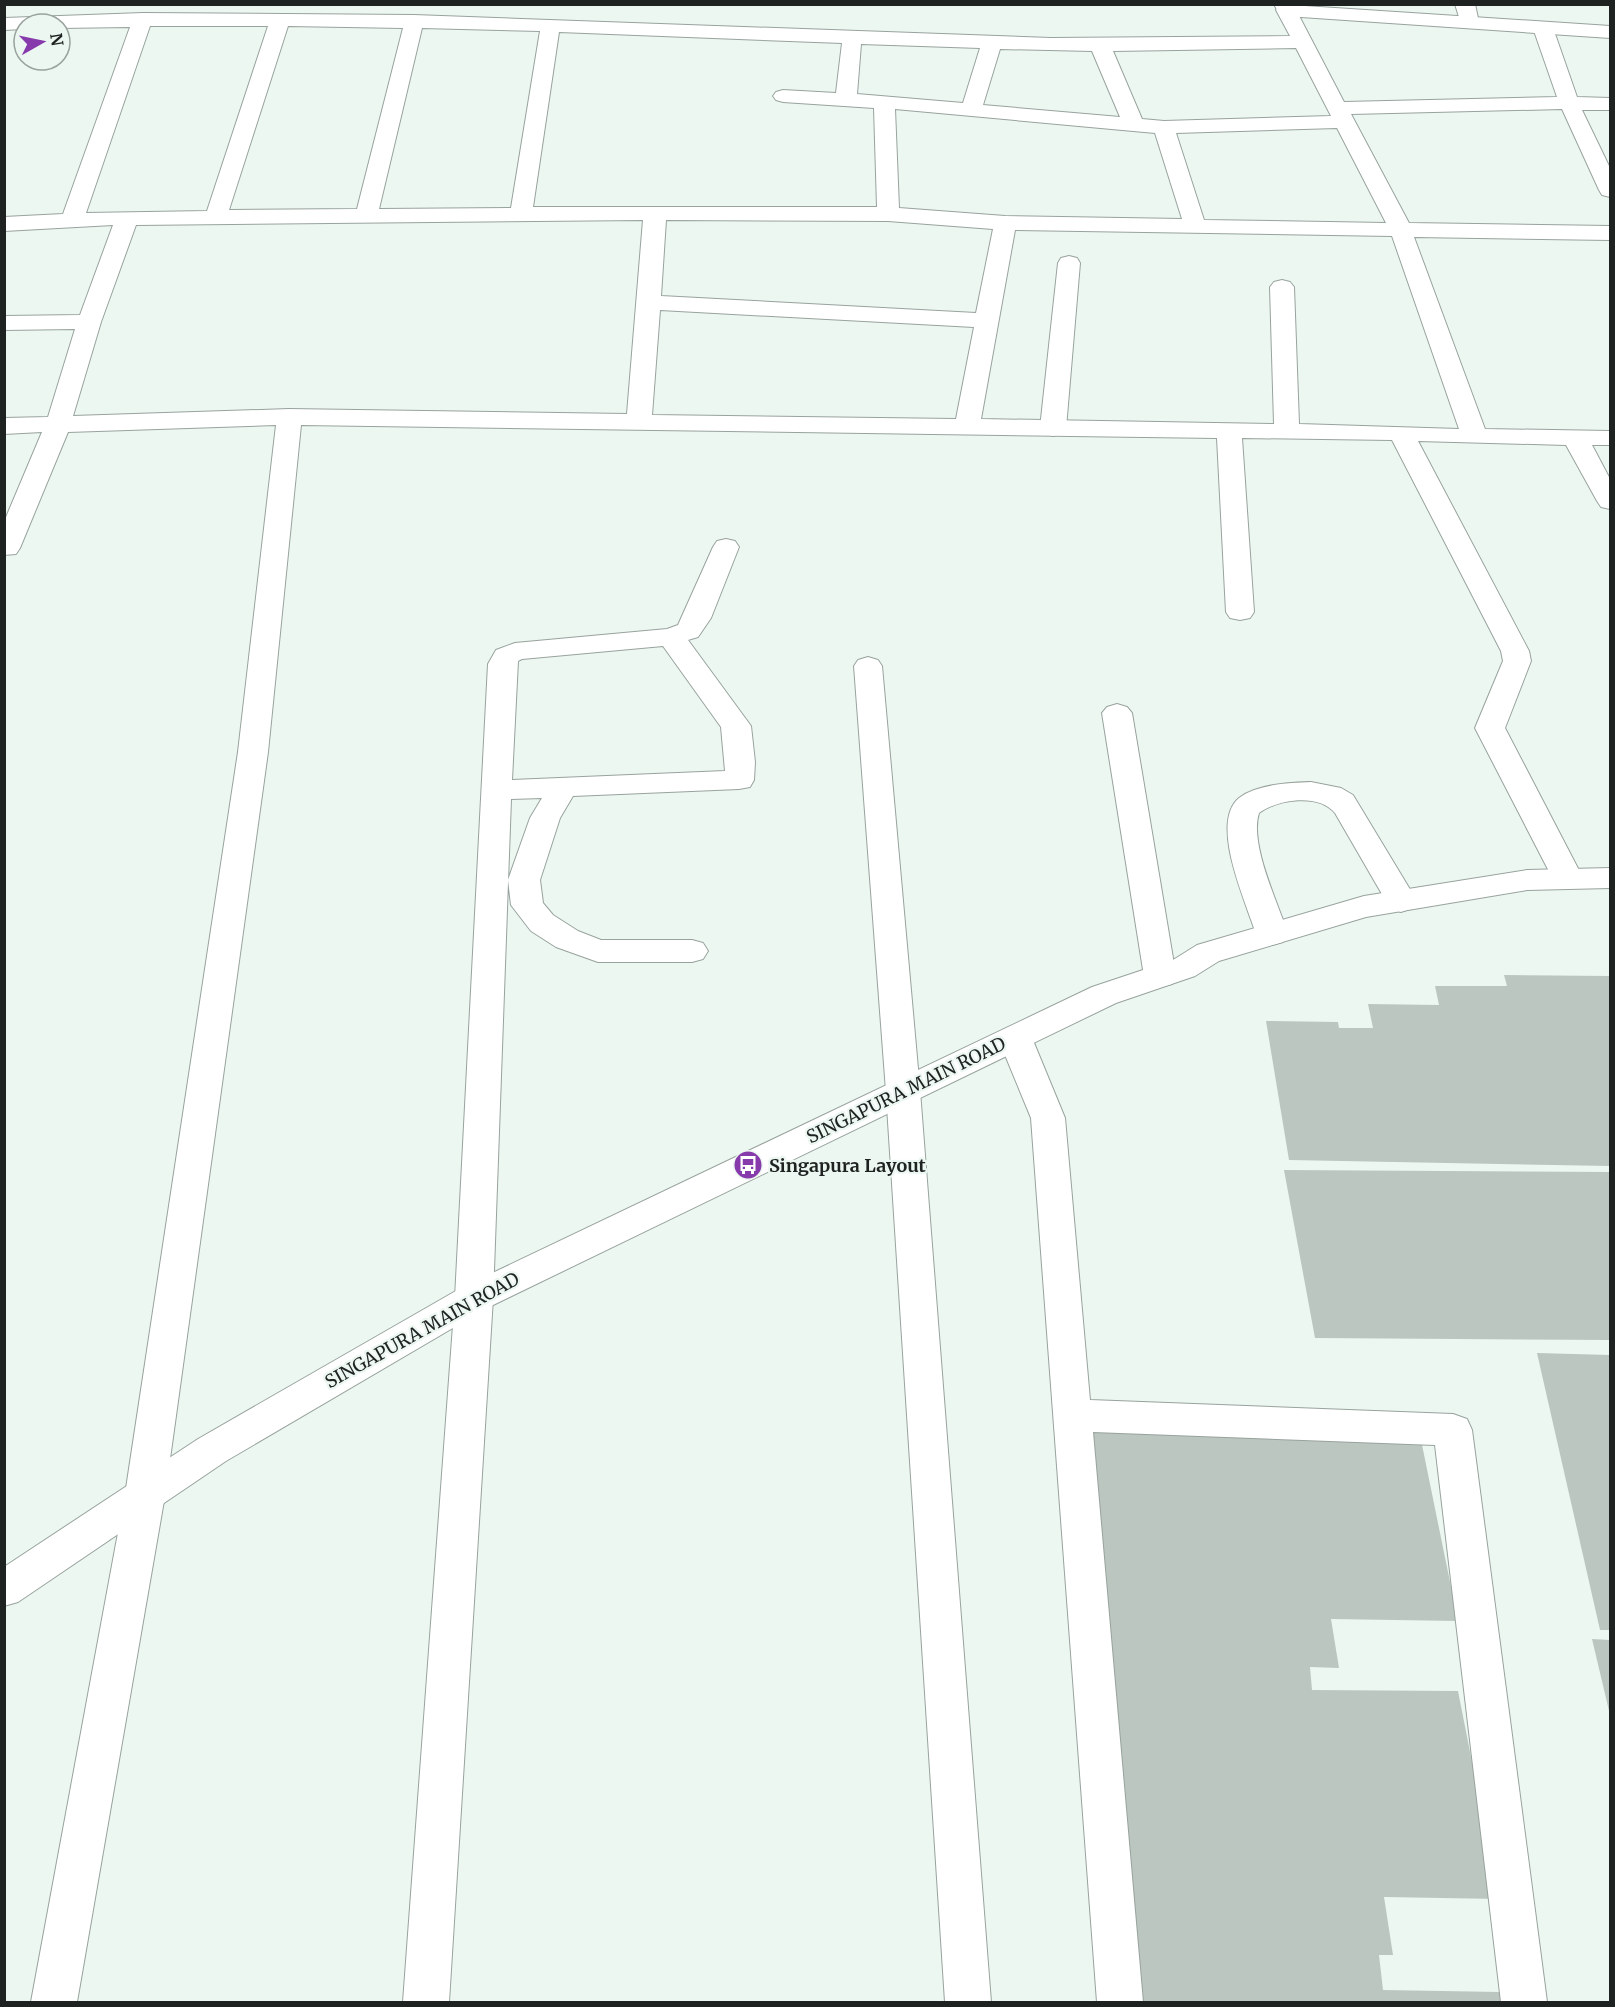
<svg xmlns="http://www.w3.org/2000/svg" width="1615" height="2007" viewBox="0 0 1615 2007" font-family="Merriweather,serif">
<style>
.building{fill:#bbc6c0}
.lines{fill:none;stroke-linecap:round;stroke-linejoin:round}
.service-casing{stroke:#98a39d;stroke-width:2}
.minor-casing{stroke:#98a39d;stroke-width:2}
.tertiary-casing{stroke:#98a39d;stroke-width:2}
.service{fill:#fff;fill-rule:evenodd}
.minor{fill:#fff;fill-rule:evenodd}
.tertiary{fill:#fff;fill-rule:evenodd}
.labels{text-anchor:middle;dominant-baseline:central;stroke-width:4.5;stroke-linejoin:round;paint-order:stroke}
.street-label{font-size:18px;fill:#1e2220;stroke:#ecf7f1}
.poi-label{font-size:18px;font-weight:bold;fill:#1e2220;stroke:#ecf7f1;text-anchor:start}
</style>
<rect width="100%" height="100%" fill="#ecf7f1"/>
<path class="building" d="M 1504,975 L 1610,976 L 1610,1166 L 1289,1160 L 1266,1021 L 1338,1022 L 1339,1028 L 1373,1028 L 1368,1004 L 1439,1005 L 1435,986 L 1507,986 Z
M 1284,1170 L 1610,1172 L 1610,1340 L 1315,1338 Z
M 1537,1353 L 1610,1355 L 1610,1630 L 1600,1630 Z
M 1090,1432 L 1420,1435 L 1458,1621 L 1331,1619 L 1339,1668 L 1310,1667 L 1312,1690 L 1458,1691 L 1499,1899 L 1384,1897 L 1393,1955 L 1379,1955 L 1383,1990 L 1500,1992 L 1502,2002 L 1138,2002 Z
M 1592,1639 L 1610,1640 L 1610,1715 Z"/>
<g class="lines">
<g class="service-casing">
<path id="service" d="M 1069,256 L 1077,258 L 1080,263 L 1066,428 L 1062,433 L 1053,436 L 1044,433 L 1040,428 L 1058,263 L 1061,258 Z
M 1311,782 L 1341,788 L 1353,795 L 1417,901 L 1412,908 L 1401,912 L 1390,908 L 1335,813 C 1319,793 1278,799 1259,813 C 1249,844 1278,903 1288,934 L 1283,942 L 1272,945 L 1261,942 L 1256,934 C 1246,902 1209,823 1239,798 C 1257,784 1289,783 1311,782 Z"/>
</g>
<g class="minor-casing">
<path id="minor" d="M 1287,4 L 1293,6 L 1296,10 L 1344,102 L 1557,97 L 1533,28 L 1536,24 L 1550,24 L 1553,28 L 1577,97 L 1610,98 L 1610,110 L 1582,110 L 1610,168 L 1610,197 L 1602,195 L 1599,190 L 1562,109 L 1351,114 L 1409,223 L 1610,226 L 1610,240 L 1414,237 L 1485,429 L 1610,431 L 1610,445 L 1592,445 L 1610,479 L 1610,509 L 1601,507 L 1597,501 L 1566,445 L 1418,441 L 1529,651 L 1531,661 L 1505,728 L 1583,878 L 1578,885 L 1567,888 L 1556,885 L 1475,728 L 1503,661 L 1501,651 L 1392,440 L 1242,438 L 1254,612 L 1250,618 L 1240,620 L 1230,618 L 1226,612 L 1217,438 L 301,425 L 268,752 L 165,1495 L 77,2002 L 31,2002 L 125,1495 L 238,752 L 276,425 L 68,432 L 20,548 L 16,554 L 4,555 L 4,522 L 42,432 L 4,434 L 4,418 L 48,417 L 75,329 L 4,330 L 4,316 L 80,315 L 113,225 L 4,231 L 4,217 L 63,214 L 130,27 L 60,28 L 60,24 L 24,24 L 24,29 L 4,30 L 4,18 L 143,13 L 414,15 L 1051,38 L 1290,36 L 1276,10 L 1279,6 ZM 150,26 L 268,26 L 207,211 L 86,213 ZM 288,26 L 403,28 L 357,209 L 229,210 ZM 422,28 L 540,31 L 511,208 L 379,209 ZM 559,32 L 842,43 L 836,93 L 783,90 L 776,92 L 773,96 L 776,100 L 783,102 L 874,108 L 877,207 L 533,207 ZM 861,44 L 980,48 L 963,103 L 857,94 ZM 1296,48 L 1331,116 L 1164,121 L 1142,119 L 1113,51 ZM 1000,49 L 1092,51 L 1120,117 L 983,105 ZM 895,109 L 1155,133 L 1182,219 L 1005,216 L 899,208 ZM 1337,128 L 1386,223 L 1204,220 L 1176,133 ZM 643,220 L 627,414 L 289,409 L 73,416 L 101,322 L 136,225 ZM 666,220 L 888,221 L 993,229 L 976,313 L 661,296 ZM 1015,230 L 1392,236 L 1459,429 L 1299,424 L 1294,287 L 1290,282 L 1282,280 L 1274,282 L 1270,287 L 1274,424 L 981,419 ZM 660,310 L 974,327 L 956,419 L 652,415 Z
M 1455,4 L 1475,4 L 1479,23 L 1476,27 L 1462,27 Z
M 726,539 L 735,541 L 739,547 L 711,618 L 698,637 L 688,640 L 751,726 L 755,762 L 754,780 L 750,787 L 739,789 L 573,796 L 560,818 L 540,880 L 543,903 L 553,915 L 578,931 L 601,940 L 692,940 L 703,943 L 708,951 L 703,959 L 692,962 L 598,962 L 556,947 L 531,931 L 511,905 L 508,880 L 530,818 L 542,798 L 511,799 L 493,1298 L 449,2002 L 403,2002 L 455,1298 L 488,664 L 496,650 L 515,643 L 667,629 L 678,625 L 713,547 L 717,541 ZM 663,646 L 721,727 L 725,771 L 512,780 L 518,661 L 522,659 Z
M 868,657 L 878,660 L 882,666 L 920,1091 L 991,2002 L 945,2002 L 886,1091 L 854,666 L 858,660 Z
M 1117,704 L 1127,707 L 1132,713 L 1176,976 L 1172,984 L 1160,987 L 1148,984 L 1144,976 L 1102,713 L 1107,707 Z
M 1015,1026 L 1027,1030 L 1032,1038 L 1065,1118 L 1090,1400 L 1453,1414 L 1467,1419 L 1472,1430 L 1547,2002 L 1501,2002 L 1435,1445 L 1093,1432 L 1143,2002 L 1097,2002 L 1031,1118 L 998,1038 L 1003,1030 Z"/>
</g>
<g class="tertiary-casing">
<path id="tertiary" d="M 1274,4 L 1610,26 L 1610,38 L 1286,16 L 1279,14 Z
M 1610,868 L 1610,888 L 1527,890 L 1366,917 L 1219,961 L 1195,976 L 1116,1003 L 487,1308 L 226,1461 L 18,1602 L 4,1606 L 4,1567 L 198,1439 L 461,1288 L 1092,987 L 1173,960 L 1197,945 L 1364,896 L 1527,870 Z"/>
</g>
<use href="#service" class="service"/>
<use href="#minor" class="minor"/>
<use href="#tertiary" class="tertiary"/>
</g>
<defs>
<g id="bus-disc" transform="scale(1.5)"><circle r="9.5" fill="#873aab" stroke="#ecf7f1"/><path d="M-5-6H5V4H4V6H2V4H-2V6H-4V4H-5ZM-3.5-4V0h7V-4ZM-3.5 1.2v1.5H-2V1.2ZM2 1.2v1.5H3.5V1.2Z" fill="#fff"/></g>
</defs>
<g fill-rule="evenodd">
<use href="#bus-disc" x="748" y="1165"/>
</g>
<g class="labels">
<g class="street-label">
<text transform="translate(906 1090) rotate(-26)">SINGAPURA MAIN ROAD</text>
<text transform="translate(422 1330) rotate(-29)">SINGAPURA MAIN ROAD</text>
</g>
<g class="poi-label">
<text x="769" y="1165">Singapura Layout</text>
</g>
</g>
<rect width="1615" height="2007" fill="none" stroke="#1e2220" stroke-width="12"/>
<g transform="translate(42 42) rotate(81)"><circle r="28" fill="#ecf7f1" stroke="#9aa29d" stroke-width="1.5"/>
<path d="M0-4.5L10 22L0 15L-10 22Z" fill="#873aab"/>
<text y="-9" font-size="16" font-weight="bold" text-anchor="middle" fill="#1e2220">N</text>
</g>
</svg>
